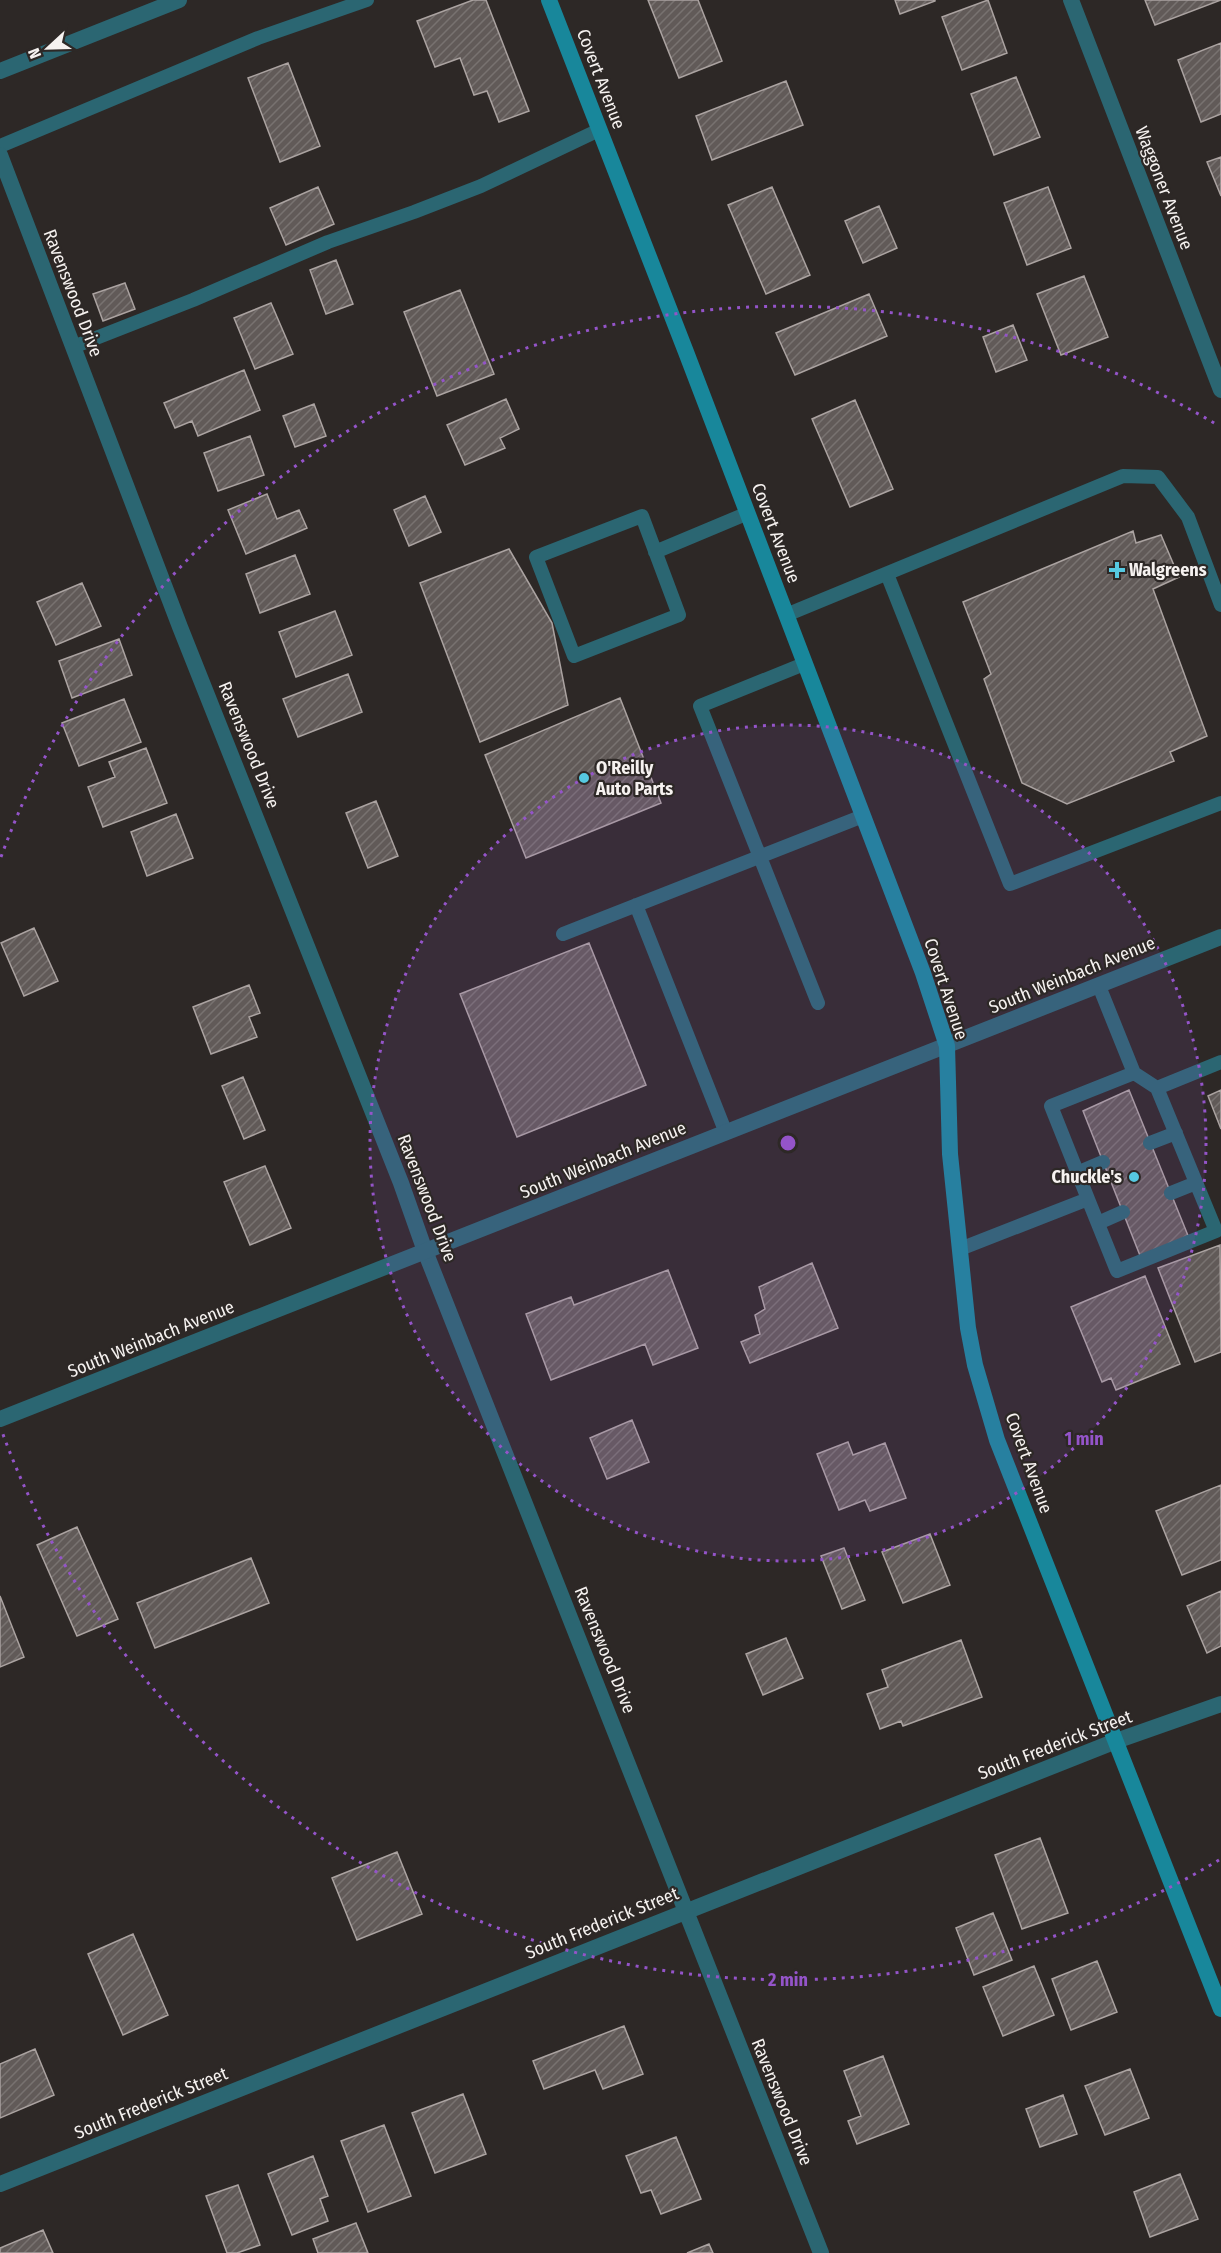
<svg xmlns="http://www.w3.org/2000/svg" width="1221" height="2253" viewBox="0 0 1221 2253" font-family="'Fira Sans Condensed',sans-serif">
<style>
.building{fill:url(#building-hatch);stroke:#aba3a1;stroke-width:1.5}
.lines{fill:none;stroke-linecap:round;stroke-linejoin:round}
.service{stroke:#2b6672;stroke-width:14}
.minor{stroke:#2b6672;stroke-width:16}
.tertiary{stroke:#2b6672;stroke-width:16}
.secondary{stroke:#18879b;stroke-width:16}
.ring{fill:none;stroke:#9454c9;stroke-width:3;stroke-dasharray:3 6}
.poi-dot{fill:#56c9e1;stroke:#2d2826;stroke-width:2}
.labels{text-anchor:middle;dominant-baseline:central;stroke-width:4.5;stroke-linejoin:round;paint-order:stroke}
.street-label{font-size:18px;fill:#f6f2f0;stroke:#2d2826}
.poi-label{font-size:18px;font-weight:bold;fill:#f6f2f0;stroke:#2d2826;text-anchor:start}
.centre{fill:#9454c9;stroke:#2d2826;stroke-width:3}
.ring-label{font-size:18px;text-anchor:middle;font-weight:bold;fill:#9454c9;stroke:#2d2826;stroke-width:4.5;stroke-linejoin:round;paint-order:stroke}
</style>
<defs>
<pattern id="building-hatch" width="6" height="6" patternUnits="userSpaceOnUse" patternTransform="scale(1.5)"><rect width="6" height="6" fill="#615a58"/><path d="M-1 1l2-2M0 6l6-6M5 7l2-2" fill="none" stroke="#787270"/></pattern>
</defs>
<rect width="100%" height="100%" fill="#2d2826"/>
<path class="building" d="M 473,0 L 486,0 L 529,111 L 499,122 L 487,91 L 474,95 L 460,58 L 435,67 L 417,21 Z
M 648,0 L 698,0 L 722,61 L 679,78 Z
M 895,0 L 935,0 L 935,1 L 900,14 Z
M 988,0 L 1007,53 L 962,70 L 942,17 Z
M 1145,0 L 1221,0 L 1155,25 Z
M 1221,43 L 1221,114 L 1201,122 L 1178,60 Z
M 288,63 L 320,146 L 280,162 L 248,78 Z
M 1016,77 L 1040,137 L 994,155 L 971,94 Z
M 786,81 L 803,125 L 712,160 L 696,116 Z
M 1221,157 L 1221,196 L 1207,162 Z
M 318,187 L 334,224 L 286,245 L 270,208 Z
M 772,187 L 810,275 L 766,294 L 728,205 Z
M 1048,187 L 1071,248 L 1027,265 L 1004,203 Z
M 879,206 L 897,248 L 863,263 L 845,221 Z
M 336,260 L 353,304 L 326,314 L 310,270 Z
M 1084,276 L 1108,337 L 1061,355 L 1037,294 Z
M 125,283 L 135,309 L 103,321 L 93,294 Z
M 460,290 L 494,374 L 437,396 L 404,312 Z
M 869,294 L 887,336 L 795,375 L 776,333 Z
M 271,303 L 293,354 L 255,369 L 234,318 Z
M 1013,325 L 1027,360 L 996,372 L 983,337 Z
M 244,370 L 260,410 L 198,436 L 192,421 L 175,428 L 164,403 Z
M 506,399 L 519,429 L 500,438 L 505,448 L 465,465 L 447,425 Z
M 855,400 L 893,489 L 850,507 L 812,419 Z
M 314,404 L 326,436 L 295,447 L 283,416 Z
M 250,436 L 264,475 L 218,491 L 204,453 Z
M 267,494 L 277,519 L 299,510 L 307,528 L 246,554 L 228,510 Z
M 425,496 L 441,532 L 409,546 L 394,510 Z
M 1133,531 L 1136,543 L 1161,535 L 1179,577 L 1153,589 L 1207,736 L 1170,752 L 1174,761 L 1067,804 L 1022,783 L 984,679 L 991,674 L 963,602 Z
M 509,549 L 552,623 L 568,705 L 480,742 L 420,583 Z
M 295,555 L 310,594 L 260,613 L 246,574 Z
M 82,583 L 101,626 L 56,645 L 37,602 Z
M 335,611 L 352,655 L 296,677 L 279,632 Z
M 119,639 L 132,675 L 72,698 L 59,661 Z
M 348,674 L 362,712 L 298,737 L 283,699 Z
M 620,698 L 661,803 L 526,858 L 485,755 Z
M 124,699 L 141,742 L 79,766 L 62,723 Z
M 146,748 L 167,803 L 103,827 L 88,787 L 115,777 L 109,762 Z
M 376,801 L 398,856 L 368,868 L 346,813 Z
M 176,814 L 193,858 L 147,876 L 131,832 Z
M 34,928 L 58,981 L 24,996 L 1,943 Z
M 589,943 L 646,1085 L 517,1137 L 460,994 Z
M 249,985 L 260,1013 L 249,1017 L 257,1037 L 211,1054 L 193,1007 Z
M 243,1077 L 265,1130 L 244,1139 L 222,1086 Z
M 1129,1090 L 1189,1238 L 1141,1258 L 1083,1111 Z
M 1221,1090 L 1221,1129 L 1208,1096 Z
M 265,1166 L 291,1228 L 250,1245 L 224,1182 Z
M 1220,1245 L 1221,1352 L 1195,1362 L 1158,1268 Z
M 812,1263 L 838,1328 L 750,1363 L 741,1342 L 760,1334 L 755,1315 L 765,1309 L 759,1287 Z
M 668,1270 L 698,1348 L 653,1365 L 645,1344 L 551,1380 L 526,1314 L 571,1297 L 574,1305 Z
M 1145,1276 L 1180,1364 L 1116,1390 L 1111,1378 L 1102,1382 L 1071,1307 Z
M 632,1420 L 649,1462 L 607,1479 L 590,1438 Z
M 848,1442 L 853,1455 L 885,1443 L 906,1498 L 870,1511 L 865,1500 L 839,1510 L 817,1454 Z
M 1221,1485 L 1221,1560 L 1182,1575 L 1156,1511 Z
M 77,1527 L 118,1619 L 77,1636 L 37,1545 Z
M 930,1534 L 950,1585 L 903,1603 L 882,1552 Z
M 844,1548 L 865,1600 L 842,1609 L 821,1556 Z
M 251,1558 L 269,1603 L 155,1648 L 137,1603 Z
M 1221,1591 L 1221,1646 L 1207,1653 L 1187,1606 Z
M 0,1596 L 24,1657 L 0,1667 Z
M 786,1638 L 803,1678 L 763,1695 L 746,1654 Z
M 961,1640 L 982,1697 L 903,1726 L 901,1721 L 880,1729 L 867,1694 L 888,1687 L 882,1670 Z
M 1040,1838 L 1068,1913 L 1022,1929 L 995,1855 Z
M 397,1852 L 422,1914 L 357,1940 L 332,1878 Z
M 993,1913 L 1012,1960 L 974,1975 L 956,1928 Z
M 133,1934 L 168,2015 L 123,2035 L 88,1954 Z
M 1097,1961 L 1117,2012 L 1071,2030 L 1052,1979 Z
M 1034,1966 L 1054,2015 L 1003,2036 L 983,1987 Z
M 624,2026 L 643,2074 L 603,2089 L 595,2070 L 544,2089 L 533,2061 Z
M 35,2049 L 54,2095 L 0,2118 L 0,2064 Z
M 883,2056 L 909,2124 L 857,2144 L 848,2121 L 861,2116 L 844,2071 Z
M 1130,2069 L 1149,2118 L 1105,2135 L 1085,2086 Z
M 463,2094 L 486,2154 L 435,2173 L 412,2113 Z
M 1063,2095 L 1077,2134 L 1040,2147 L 1026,2109 Z
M 384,2125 L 411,2196 L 368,2212 L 341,2141 Z
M 676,2137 L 701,2199 L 661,2214 L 651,2190 L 641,2193 L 626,2156 Z
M 313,2156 L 328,2196 L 320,2199 L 328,2221 L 292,2235 L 268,2174 Z
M 1180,2174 L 1198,2219 L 1150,2237 L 1134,2192 Z
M 238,2185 L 260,2245 L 237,2253 L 227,2253 L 206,2196 Z
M 356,2223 L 368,2253 L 318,2253 L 313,2239 Z
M 43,2230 L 53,2253 L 0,2253 L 0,2248 Z
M 709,2244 L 713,2253 L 687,2253 Z"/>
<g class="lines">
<path class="service" d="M 0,146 L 258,38 L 367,0
M 73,347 L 193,300 L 328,242 L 414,212 L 481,186 L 599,130
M 642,516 L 679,615 L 574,656 L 536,557 Z
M 655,552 L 748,513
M 887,574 L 1010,884 L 1221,803
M 786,615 L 1123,476 L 1158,477 L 1188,517 L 1221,605
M 804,664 L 700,706 L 818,1003
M 636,905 L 726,1133
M 563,934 L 863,816
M 1134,1073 L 1157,1088
M 1150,1143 L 1176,1133
M 1077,1173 L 1103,1162
M 1171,1193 L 1196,1183
M 1088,1199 L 1117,1271 L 1216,1231 L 1157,1088 L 1221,1062
M 1098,1223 L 1123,1212
M 960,1249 L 1088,1199 L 1051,1106 L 1134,1073 L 1099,986"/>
<path class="minor" d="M 1071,0 L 1221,390
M 0,71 L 179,0
M 0,155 L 180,627 L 401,1183 L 425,1251 L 821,2253
M 0,2184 L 1116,1741 L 1221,1704"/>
<path class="tertiary" d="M 0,1419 L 1221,937"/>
<path class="secondary" d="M 549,0 L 686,352 L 923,973 L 947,1046 L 950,1154 L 968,1328 L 975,1365 L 997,1440 L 1221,2009"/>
</g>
<circle cx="788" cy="1143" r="418" fill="#9454c9" fill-opacity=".12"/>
<g class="ring">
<circle cx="788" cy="1143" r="418"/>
<path d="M1219 1860A837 837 0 0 1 1 1429M1 857A837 837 0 0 1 1219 426"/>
</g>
<g class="poi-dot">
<path d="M1114 561h6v6h6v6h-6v6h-6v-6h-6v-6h6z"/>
<circle cx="584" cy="778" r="6"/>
<circle cx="1134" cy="1177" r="6"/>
</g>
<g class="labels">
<g class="street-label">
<text transform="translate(601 79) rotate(69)">Covert Avenue</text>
<text transform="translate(1164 188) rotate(69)">Waggoner Avenue</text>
<text transform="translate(73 293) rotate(69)">Ravenswood Drive</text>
<text transform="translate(776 533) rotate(69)">Covert Avenue</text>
<text transform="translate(249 745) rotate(68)">Ravenswood Drive</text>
<text transform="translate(1072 975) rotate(-22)">South Weinbach Avenue</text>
<text transform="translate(946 989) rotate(72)">Covert Avenue</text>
<text transform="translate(603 1160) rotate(-22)">South Weinbach Avenue</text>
<text transform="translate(427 1198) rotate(69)">Ravenswood Drive</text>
<text transform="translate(151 1339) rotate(-22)">South Weinbach Avenue</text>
<text transform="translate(1029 1463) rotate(70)">Covert Avenue</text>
<text transform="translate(605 1650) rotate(68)">Ravenswood Drive</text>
<text transform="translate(1055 1745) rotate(-21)">South Frederick Street</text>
<text transform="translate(602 1923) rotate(-22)">South Frederick Street</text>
<text transform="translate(782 2102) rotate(68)">Ravenswood Drive</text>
<text transform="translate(151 2103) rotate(-22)">South Frederick Street</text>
</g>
<g class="poi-label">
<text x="1129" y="570">Walgreens</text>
<text x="596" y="768">O'Reilly<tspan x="596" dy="21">Auto Parts</tspan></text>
<text x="1122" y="1177" text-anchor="end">Chuckle's</text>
</g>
</g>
<circle cx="788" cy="1143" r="9" class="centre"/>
<g class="ring-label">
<text x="1084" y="1445">1 min</text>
<text x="788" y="1986">2 min</text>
</g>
<g transform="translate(48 48) rotate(248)" stroke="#2d2826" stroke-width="4.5" paint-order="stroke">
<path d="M0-4.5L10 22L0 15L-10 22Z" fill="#f6f2f0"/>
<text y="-9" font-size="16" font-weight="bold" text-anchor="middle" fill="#f6f2f0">N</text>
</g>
</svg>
